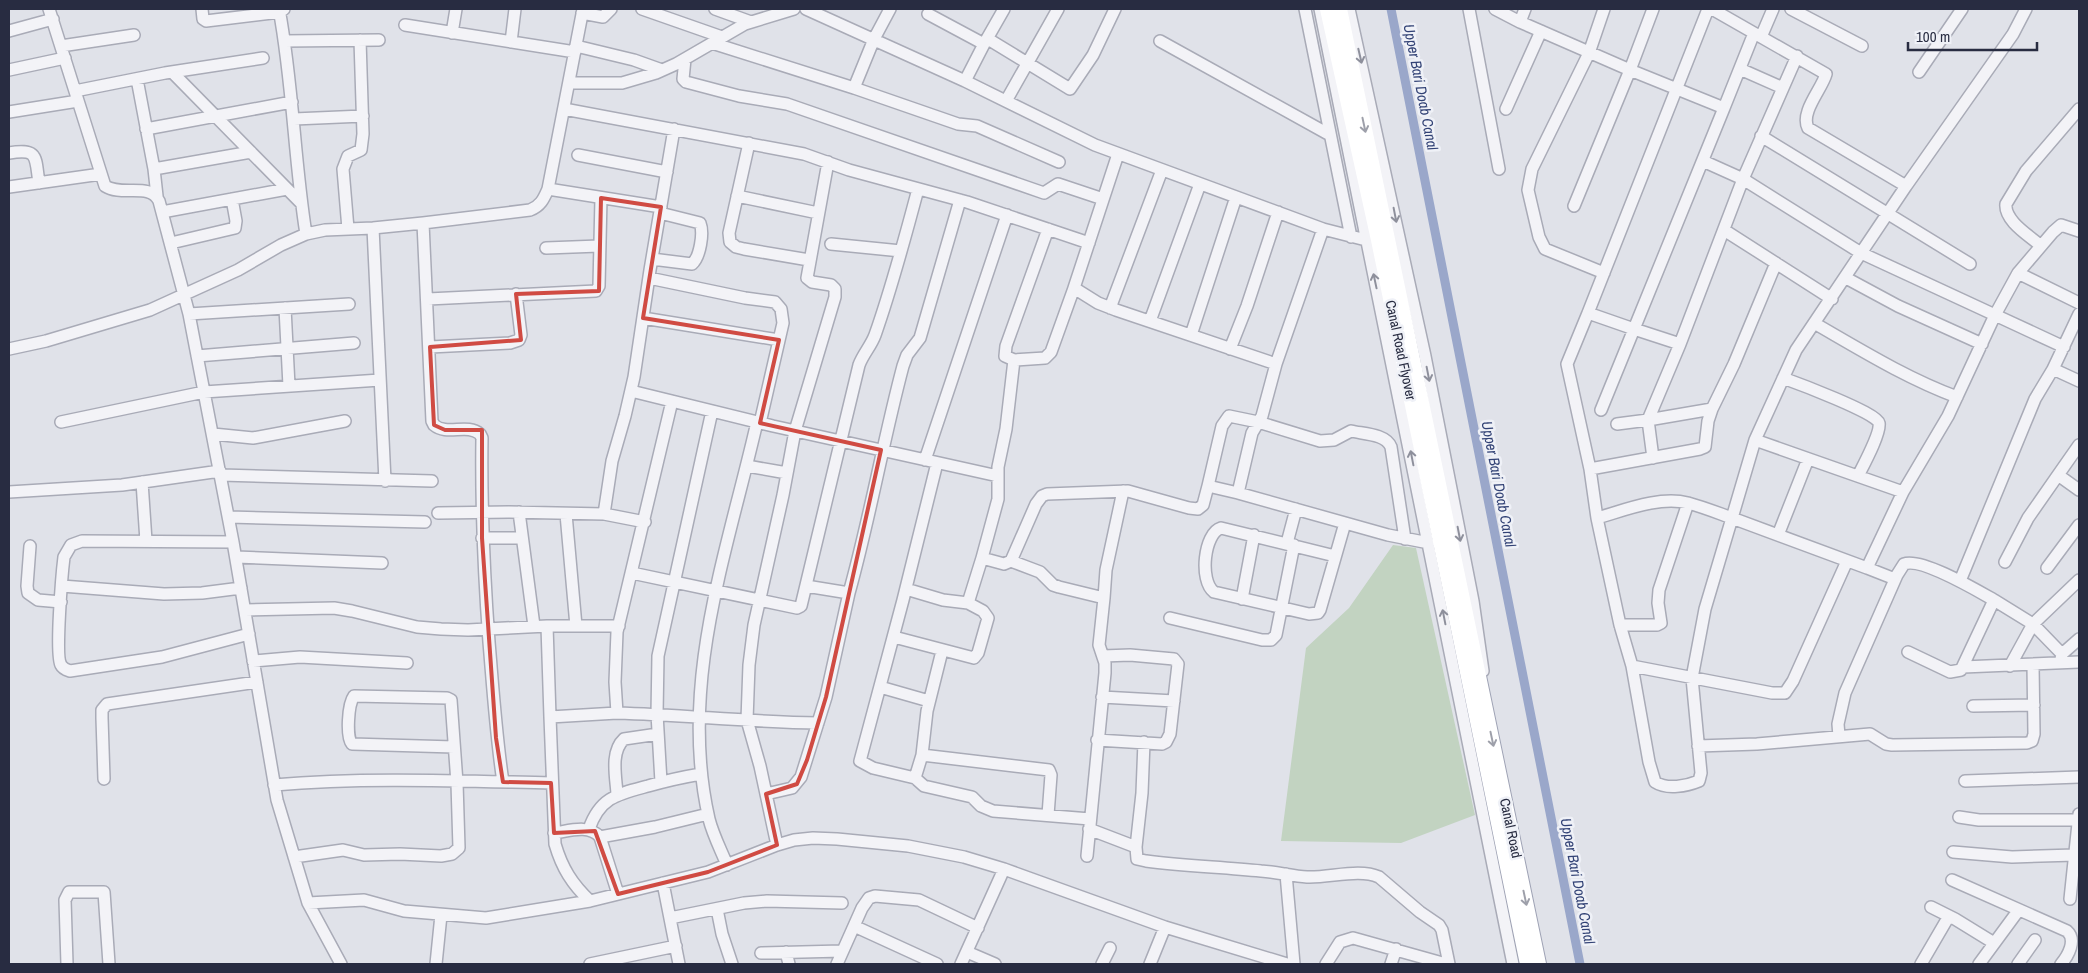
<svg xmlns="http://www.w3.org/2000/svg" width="2088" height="973" viewBox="0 0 2088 973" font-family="'Archivo Narrow',sans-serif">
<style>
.green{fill:#c2d3c1}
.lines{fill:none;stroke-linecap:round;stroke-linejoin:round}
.canal{stroke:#9aa7ca;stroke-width:9}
.minor-casing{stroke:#a9abb7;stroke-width:14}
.major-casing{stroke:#9fa3b5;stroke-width:16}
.minor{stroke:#f3f3f7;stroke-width:11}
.major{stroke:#fff;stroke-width:14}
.oneway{stroke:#8e909c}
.oneway2{stroke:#9ea0aa}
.marked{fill:none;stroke:#d04b43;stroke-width:4;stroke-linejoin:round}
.labels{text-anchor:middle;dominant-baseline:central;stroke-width:5;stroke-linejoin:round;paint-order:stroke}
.street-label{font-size:14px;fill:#282c41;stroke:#eff1f7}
.water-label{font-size:15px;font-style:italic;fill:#324275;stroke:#eff1f7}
</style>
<rect width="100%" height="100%" fill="#e0e2e9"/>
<path class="green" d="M 1393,545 L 1416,548 L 1475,815 L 1401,843 L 1281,841 L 1306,648 L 1349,608 Z"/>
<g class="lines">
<path class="canal" d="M 1391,9 L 1580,964"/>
<g class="minor-casing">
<path id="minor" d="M 49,9 L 105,186 C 122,197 150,182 159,201 L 189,314 L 233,542 L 277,800 L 308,903 L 341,964
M 202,9 L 203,19 L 206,21 L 280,12 L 284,9
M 279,9 C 293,83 294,159 306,234
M 642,9 L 722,37
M 715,9 L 751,22
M 806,9 L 965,81 L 1095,145 L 1323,229 L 1366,240
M 1305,9 L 1351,237
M 1320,9 L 1513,964
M 1349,9 L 1425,356 L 1473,601 L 1483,671
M 1469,9 L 1499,169
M 1495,9 L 1520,22
M 1525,9 L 1520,22 L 1630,70 L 1574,206
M 1653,9 L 1630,70 L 1724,108 L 1754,33 L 1826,74 C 1822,89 1800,112 1808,128 L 1906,186 L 2013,34 L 2026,9
M 1708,9 L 1588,313 L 1634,329 L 1724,108
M 1712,9 L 1754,33
M 1791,9 L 1862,46
M 582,13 L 603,17 L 611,9
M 928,14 L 984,44 L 965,81
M 405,25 L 575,52
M 9,31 L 53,19
M 452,33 L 456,9
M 1761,37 L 1773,9
M 988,39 L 1070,89 L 1093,55 L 1115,9
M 284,41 L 379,40
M 1160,41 L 1330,135
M 511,42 L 515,9
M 712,43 L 854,88 L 958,124 L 977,126 L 1059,162
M 984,44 L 1004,9
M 61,46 L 134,35
M 576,46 L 634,60 L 662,70
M 685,59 L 683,79 L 686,82 L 739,96 L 787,104 L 1044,193 L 1058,184 L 1103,199
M 1740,69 L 1783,88
M 9,70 L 65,58
M 172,72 L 301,203
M 1919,72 L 1962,9
M 137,79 L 154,169 L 157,196
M 569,83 L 622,83 L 656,73 L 676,64 L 745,24 L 794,9
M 854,88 L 874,39 L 890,9
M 75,91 L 165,73 L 263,58
M 1006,101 L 1058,9
M 564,109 L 804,154 L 849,170 L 967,202 L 1089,243
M 1506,109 L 1541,31
M 9,112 L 78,101
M 294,119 L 363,116
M 146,129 L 292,102
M 1761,136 L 1970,264
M 749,143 L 729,233 L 730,242 L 736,247 L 744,249 L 809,260
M 9,153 C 39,148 35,157 39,183
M 1118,154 L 1074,288 L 1098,303 L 1116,310 L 1276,364 L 1323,229
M 578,155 L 667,172
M 1703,161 L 1743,179 L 1797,56
M 154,169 L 251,152
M 9,187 L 101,174
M 548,189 L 661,207
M 737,196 L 818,213
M 162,212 L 287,189
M 423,223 L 432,421 L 434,425 C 447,436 467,423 480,434 L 482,438 C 481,506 484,574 489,642 C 493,689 496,736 503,782
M 373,228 L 385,481
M 348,229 L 343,169 L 348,156 L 361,150 L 363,134 L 360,40
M 1724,230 L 1832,299
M 171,243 L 235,228 L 236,221 L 232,199
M 831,244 L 901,251
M 2041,246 C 2030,236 2004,221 2006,204 L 2026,171 L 2079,109
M 546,248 L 599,246
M 652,259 L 692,264 C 700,257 704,233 700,223 L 660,213
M 1604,273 L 1545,249 L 1539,237 L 1528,190 L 1532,169 L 1589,53 L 1604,9
M 2018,273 L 2079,303
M 649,278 L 745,298 L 775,302 L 781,309 L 783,323 L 760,423
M 1846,278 L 1898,306 L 1982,344
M 1074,288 L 1051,352 L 1045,358 L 1014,360 L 1006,429 L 998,467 L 998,499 L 982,558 L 1004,564 L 1011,561 L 1036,504 L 1042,496 L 1047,494 L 1128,491 L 1189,508 L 1198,509 L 1203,505 L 1208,486
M 428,299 L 596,291 L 599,286 L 601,198
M 285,308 L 289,386
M 1110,308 L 1162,170
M 1588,313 L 1567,364 L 1590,469 L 1597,518 C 1625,510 1659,496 1688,503 C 1703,507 1718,513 1732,518 L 1755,440 L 1796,350 L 1861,253 L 1995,315 L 2018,273 L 2053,232 L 2061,225 L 2079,231
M 189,314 L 349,304
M 643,318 L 779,340
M 1150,321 L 1200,184
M 1814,323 C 1861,350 1906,378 1957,397
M 1191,335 L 1236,197
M 430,347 L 510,343 L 519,340 L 521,335 L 516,294
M 9,349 L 46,341 L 150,310 L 238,270 L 281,245 L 306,234 L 325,230 L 373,228 L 423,223 L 530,210 C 541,206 544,198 548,189 L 583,9
M 1230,349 L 1247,306 L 1278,212
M 197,356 L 354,343
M 1014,360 L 1005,356 L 1006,346 L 1048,229
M 1276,364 L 1262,416 L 1252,433 L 1238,493 L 1388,535 L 1429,543
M 2053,369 L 2079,381
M 1783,378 C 1797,383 1877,413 1879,423 C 1881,433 1863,466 1858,476
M 631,391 L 773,426 L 998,476
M 1601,410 L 1634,329 L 1680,344 L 1743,179 L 1861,253 L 1906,186
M 61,422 L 204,392 L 380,380
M 1617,424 L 1648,420 L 1680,344
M 213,434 L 253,438 L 345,421
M 1755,440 L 1903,492 L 1948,416 L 1995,315 L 2064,347
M 2079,445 L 2058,475 L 2079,490
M 1653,458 L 1648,420 L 1712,409
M 925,460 L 1007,215
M 937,463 L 903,600 L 860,761 L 873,768 L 915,778 L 924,786 L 972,797 L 981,806 L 993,811 L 1090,819
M 747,466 L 787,473
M 1590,469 L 1700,449 L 1705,447 L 1708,421 L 1712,409 L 1734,364 L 1776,263
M 221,475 L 432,481
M 142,482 L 146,541
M 9,492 L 122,485 L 220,471
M 1238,493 L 1208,486 L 1222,426 L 1229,416 L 1258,422 L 1320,441 L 1334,440 L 1351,431 C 1364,434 1386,434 1391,447 L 1405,539
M 519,512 L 534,626
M 438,513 L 509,512 L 604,514 L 645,522
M 566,514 L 576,626
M 604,514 L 612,461 L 625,416 L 634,377 L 650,270 L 674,129
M 229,517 L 425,522
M 1597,518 L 1620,625 L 1632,666 L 1772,693 L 1785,693 L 1793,681 L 1847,561
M 1778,535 L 1808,459
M 482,538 L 522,538
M 233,542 L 82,541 L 71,545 L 64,557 C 62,573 55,656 61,665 C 63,669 67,670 70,671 L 162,657 L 249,634
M 1287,543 L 1296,509
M 30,546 L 27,586 L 28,593 L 38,600 L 61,602
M 1335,556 L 1221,528 C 1204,533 1199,581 1214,592 L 1309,614 L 1318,613 L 1320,610 L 1345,523
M 236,557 L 382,563
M 1011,561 L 1040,572 L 1053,585 L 1059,587 L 1104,598 L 1099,645 L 1105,663 L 1105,673 L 1087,856
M 2005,562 L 2028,518 L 2058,475
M 1867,568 L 1895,579
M 2047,568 L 2079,525
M 632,573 L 797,608 L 801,606 L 859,365 C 863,354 871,346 875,335 C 892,287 905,238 918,189
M 1960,581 L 2035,399 L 2053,369 L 2079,314
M 62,586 L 164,594 L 202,593 L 241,588
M 806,586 L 849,593 C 870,518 883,441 903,366 L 907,355 L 920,338 L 960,200
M 906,589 L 943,600 L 968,603 L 982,558
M 1104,598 L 1106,570 L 1123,491
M 1242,599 L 1254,535
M 245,610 L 334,608 L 352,611 L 417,627 L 441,629 L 468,630 L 547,626 L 619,626
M 1170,618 L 1262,640 L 1271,640 L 1276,635 L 1294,545
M 1620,625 L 1657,625 L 1661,623 L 1658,603 L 1659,590 L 1688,503
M 547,626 L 550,717
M 894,637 L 974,658 L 978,653 L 988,618 L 983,611 L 968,603
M 1908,652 L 1950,672 L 1961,670 L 1994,600 L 2033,624 L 2062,654
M 2061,659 L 2062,654 L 2079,639
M 253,661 L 300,657 L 407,663
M 1632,666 L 1649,762 L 1655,782 C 1667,790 1687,786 1699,781 L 1701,773 L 1692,678 L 1705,609 L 1732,518 L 1867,568 L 1903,492
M 2010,666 L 2033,624 L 2079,580
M 1963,667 L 2079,662
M 880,687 L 929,701
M 1102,697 L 1174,701
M 1973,706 L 2034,705
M 617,713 C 684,715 751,722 818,723
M 1839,736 L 1838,724 L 1845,693 L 1897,575 L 1904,564 C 1921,557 1978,591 1994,600
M 1097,740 L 1162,744 L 1166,742 L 1170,734 L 1178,664 L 1174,659 L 1130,655 L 1103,656
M 1698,746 L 1757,744 L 1870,734 L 1886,744 L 1892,745 L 2027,743 L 2032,741 L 2034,734 L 2033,665
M 922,755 L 1049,770 L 1051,775 L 1048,815
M 915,778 L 922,755 L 927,711 L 942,651
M 104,779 L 102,718 L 102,710 L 107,704 L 257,682
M 1965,781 L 2079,777
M 661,782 L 657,714 L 658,656 L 712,411
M 274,785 C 366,777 459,781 551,783
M 617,794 C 616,777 610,752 624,739 L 658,734
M 766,794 L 792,788 L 801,777 L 826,697 L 849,593
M 1959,817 L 1979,820 L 2078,820
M 589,829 C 600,797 618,794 648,786 C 665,781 683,777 701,774
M 1089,829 L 1136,847 L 1137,859 L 1146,861 C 1184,866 1223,867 1261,871 C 1277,872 1292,876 1307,877 C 1330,878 1359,868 1379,877 L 1420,912 L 1439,925 L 1442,930 L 1449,964
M 554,833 C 569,831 589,824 600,837 L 618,894
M 600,837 L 655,827 L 708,814
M 777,845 L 760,766 L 747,720 L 749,665 L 754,625 L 783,495 L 795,431 L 835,297 L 835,289 L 831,285 L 812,282 L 807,278 L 828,162
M 1136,847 L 1142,793 L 1144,742
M 1953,852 L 2012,857 L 2075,855
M 294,857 L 343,850 L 364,855 L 400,854 L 441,856 L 452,854 L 459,848 L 457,783 L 451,700 L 447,698 L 354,696 C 348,704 346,737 352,744 L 454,747
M 727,865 C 721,850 713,835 709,819 C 678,684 727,553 757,422
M 1286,874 L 1294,964
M 1952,880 L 2067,931 C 2077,940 2068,956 2061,964
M 663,883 L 679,964
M 2070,899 L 2079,814
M 590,901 C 572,884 562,868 555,844 L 550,717 L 617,713 L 615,682 L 617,632 L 672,401
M 308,903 L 364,900 L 404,911 L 486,918 L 590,901 L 708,872 L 777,845 L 794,840 L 813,838 L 837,839 L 908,846 L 964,857 L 1004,869 L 1165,927 L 1287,964
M 1931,907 L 1955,919 L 1994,943
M 717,909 L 722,934 L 732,964
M 670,918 L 744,903 L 767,901 L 842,903
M 854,926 L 937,964
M 786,952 L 789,964
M 967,952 L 995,964
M 761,953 L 842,951
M 67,964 L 65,900 L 69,892 L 104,892 L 109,964
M 436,964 L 441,915
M 590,964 L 676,946
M 837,964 L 862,908 L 869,898 L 875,896 L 919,900 L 978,928
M 961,964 L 1004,869
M 1102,964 L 1110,948
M 1150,964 L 1165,927
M 1326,964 L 1340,942 L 1353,938 L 1446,964
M 1391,964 L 1396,949
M 1921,964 L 1949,916
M 1979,964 L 2018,911
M 2018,964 L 2035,940"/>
</g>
<g class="major-casing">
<path id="major" d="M 1327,9 L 1378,240 L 1527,964
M 1340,9 L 1539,964"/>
</g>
<use href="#minor" class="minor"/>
<use href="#major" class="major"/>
</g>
<defs><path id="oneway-shaft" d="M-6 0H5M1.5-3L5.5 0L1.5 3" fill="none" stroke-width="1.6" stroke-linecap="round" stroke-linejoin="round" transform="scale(1.25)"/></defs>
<g class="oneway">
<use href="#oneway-shaft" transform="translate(1360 56) rotate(77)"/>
<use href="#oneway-shaft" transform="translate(1395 215) rotate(79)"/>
<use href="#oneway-shaft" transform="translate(1375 281) rotate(-102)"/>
<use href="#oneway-shaft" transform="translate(1428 374) rotate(79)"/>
<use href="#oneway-shaft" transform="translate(1412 458) rotate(-101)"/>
<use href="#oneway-shaft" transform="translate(1459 534) rotate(79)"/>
<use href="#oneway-shaft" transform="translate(1444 617) rotate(-101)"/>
</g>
<g class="oneway2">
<use href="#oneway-shaft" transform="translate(1364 125) rotate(78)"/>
<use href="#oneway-shaft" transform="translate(1492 739) rotate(78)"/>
<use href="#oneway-shaft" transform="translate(1525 898) rotate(78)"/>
</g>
<path class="marked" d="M 601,198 L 661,207 L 643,318 L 779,340 L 760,423 L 881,450 L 826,697 L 807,760 L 797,784 L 766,794 L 777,845 L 708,872 L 618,894 L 595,831 L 554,833 L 551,783 L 503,782 L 496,738 L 482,538 L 482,430 L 445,430 L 434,425 L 430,347 L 521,340 L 516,294 L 599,291 Z"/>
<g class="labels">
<g class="street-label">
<text transform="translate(1401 350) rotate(78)">Canal Road Flyover</text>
<text transform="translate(1511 828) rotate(78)">Canal Road</text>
</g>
<g class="water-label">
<text transform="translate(1421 87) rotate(79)">Upper Bari Doab Canal</text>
<text transform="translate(1499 484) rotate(79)">Upper Bari Doab Canal</text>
<text transform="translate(1578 881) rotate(79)">Upper Bari Doab Canal</text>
</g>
</g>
<rect width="2088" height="973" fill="none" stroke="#282c41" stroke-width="20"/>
<path d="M1908 42v8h129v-8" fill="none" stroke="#282c41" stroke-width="2.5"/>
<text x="1916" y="42" font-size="15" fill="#282c41" stroke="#eff1f7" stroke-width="4" paint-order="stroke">100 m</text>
</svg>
